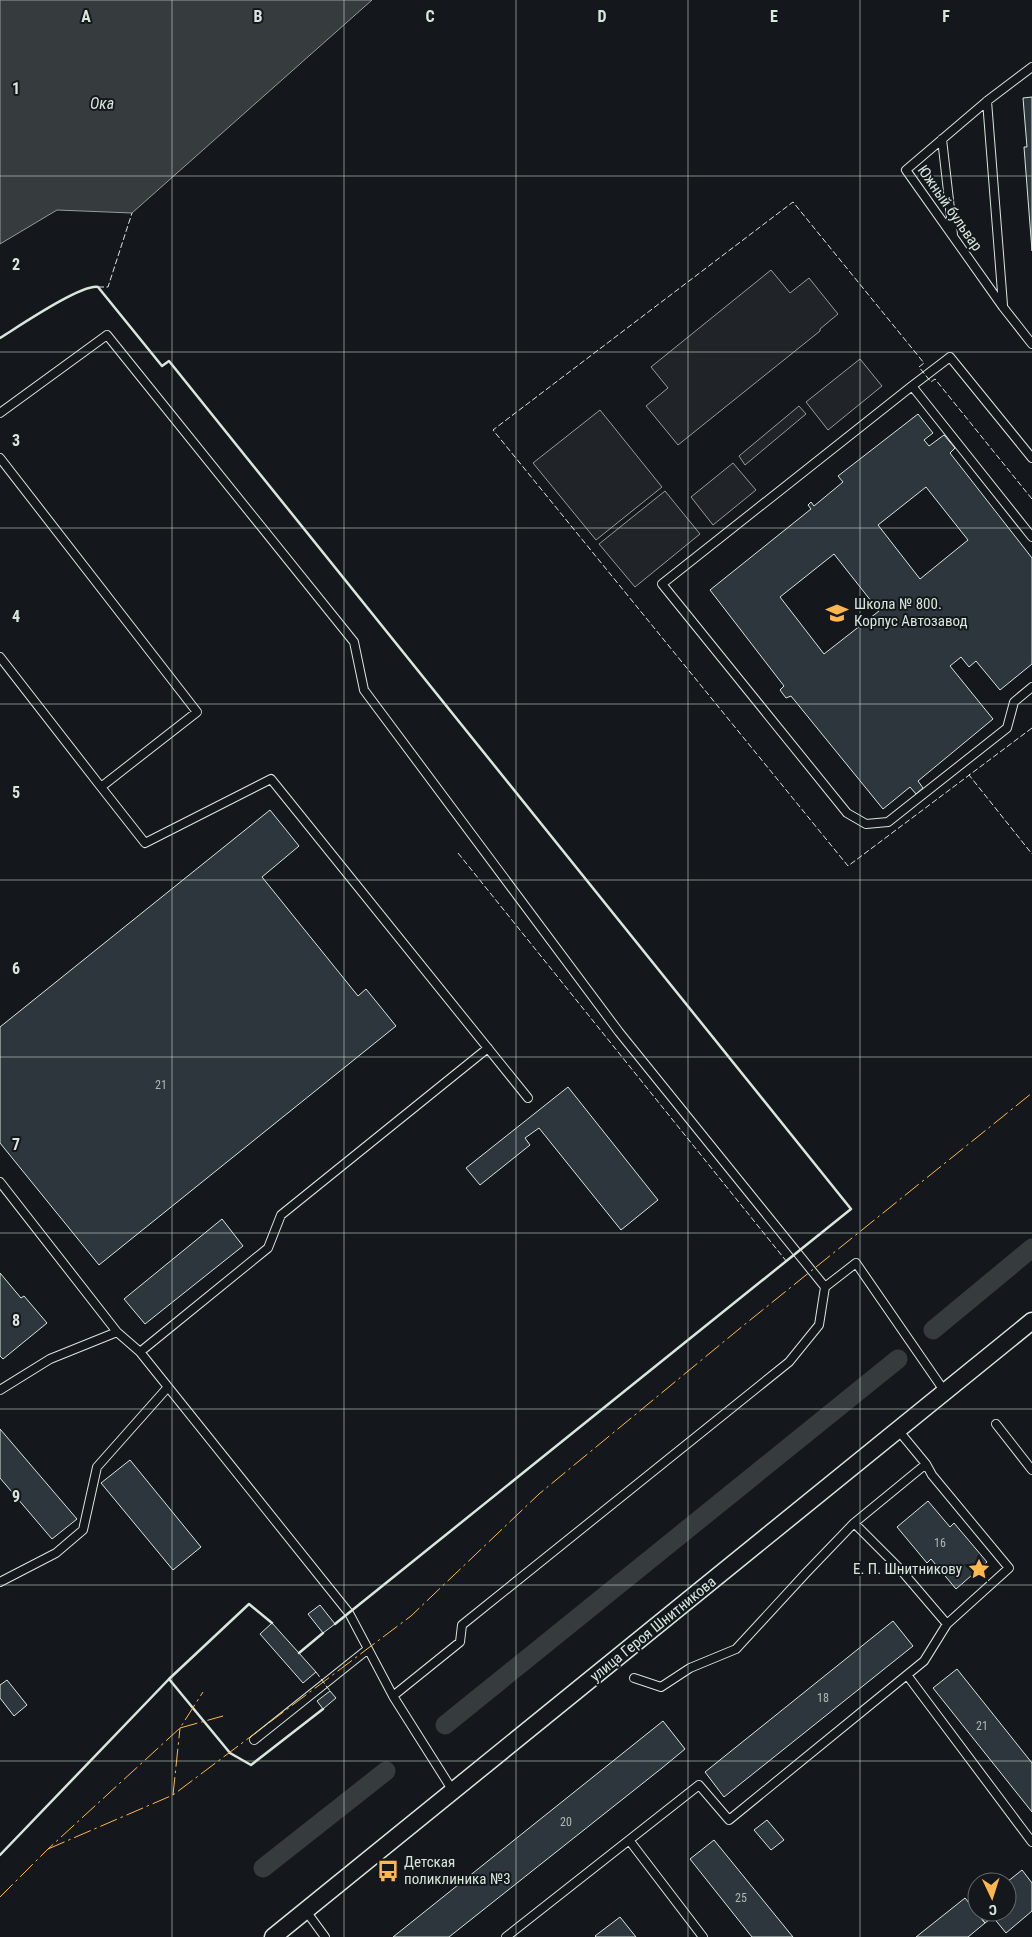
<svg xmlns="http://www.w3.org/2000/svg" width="1032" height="1937" viewBox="0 0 1032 1937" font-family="'Roboto Condensed',sans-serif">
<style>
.green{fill:#202428;stroke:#939e99}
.water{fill:#363b3e;stroke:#939e99}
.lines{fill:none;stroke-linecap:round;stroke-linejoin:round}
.canal{stroke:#363b3e;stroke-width:19}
.building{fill:#2c363c;stroke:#d8e6dc;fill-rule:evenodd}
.lane-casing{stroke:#d8e6dc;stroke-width:10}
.street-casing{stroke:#d8e6dc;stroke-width:19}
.lane{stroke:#14181c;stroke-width:8}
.street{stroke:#14181c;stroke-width:16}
.fence{stroke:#d8e6dc;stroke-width:1;stroke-dasharray:6 2.5;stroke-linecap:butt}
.wall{stroke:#d8e6dc;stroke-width:2.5}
.power{stroke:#ffb74d;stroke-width:1;stroke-dasharray:18 4 2.5 4;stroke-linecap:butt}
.grid{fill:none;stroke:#d8e6dc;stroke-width:1;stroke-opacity:0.55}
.labels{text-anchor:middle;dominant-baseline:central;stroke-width:4;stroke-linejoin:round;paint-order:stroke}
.number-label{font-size:12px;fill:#adbab4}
.street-label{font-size:15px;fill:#d8e6dc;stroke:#14181c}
.poi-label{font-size:15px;fill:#d8e6dc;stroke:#14181c;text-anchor:start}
.water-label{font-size:16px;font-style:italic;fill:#d8e6dc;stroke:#14181c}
.grid-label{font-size:16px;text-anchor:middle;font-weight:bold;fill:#d8e6dc;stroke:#14181c;stroke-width:4;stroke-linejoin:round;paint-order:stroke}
</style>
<rect width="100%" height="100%" fill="#14181c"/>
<path class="green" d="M 771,270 L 790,293 L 809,278 L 838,314 L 820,329 L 820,331 L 678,445 L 646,406 L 668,388 L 651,367 Z
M 860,359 L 882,386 L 828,430 L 806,402 Z
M 799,406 L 806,414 L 745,465 L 739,456 Z
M 600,410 L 662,487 L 596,540 L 533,463 Z
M 733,463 L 756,490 L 713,525 L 691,497 Z
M 665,491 L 700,534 L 635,587 L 599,544 Z"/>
<path class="water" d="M 0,0 L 372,0 L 132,213 L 57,210 L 0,244 Z"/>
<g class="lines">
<path class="canal" d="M 933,1330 L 1032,1248
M 445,1725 L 898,1359
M 263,1868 L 386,1771"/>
</g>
<path class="building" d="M 1032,97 L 1032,251 L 1024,147 L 1027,147 L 1023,98 Z
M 918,414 L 933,433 L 924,440 L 929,446 L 944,435 L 955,448 L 950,453 L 1032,558 L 1032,664 L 1000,690 L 976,661 L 969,667 L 961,657 L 950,666 L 993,719 L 918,781 L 923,788 L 916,794 L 910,787 L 883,809 L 791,696 L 786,698 L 780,690 L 784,686 L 710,590 L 811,509 L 808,505 L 811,502 L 814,506 L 843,482 L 838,476 ZM 926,487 L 968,540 L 920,579 L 878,525 ZM 834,554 L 879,611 L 824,654 L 780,597 Z
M 270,810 L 299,846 L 262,877 L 358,996 L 366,989 L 396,1026 L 99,1265 L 0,1143 L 0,1027 Z
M 568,1087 L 658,1200 L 621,1230 L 539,1128 L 525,1138 L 530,1145 L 480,1185 L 466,1168 Z
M 222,1219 L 243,1246 L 145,1324 L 124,1299 Z
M 0,1273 L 21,1298 L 24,1296 L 47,1323 L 3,1359 L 0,1356 Z
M 0,1429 L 77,1519 L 52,1539 L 0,1478 Z
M 130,1460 L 201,1547 L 173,1570 L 101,1483 Z
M 928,1501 L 950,1527 L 954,1523 L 987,1562 L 956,1589 L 931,1559 L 927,1563 L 897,1527 Z
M 320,1605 L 335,1624 L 323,1633 L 308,1614 Z
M 893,1621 L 913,1646 L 724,1797 L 705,1772 Z
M 272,1623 L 316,1672 L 303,1683 L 260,1634 Z
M 957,1669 L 1032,1763 L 1032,1812 L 933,1688 Z
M 7,1680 L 27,1705 L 14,1716 L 0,1698 L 0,1685 Z
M 330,1691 L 336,1698 L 323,1709 L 317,1701 Z
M 663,1721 L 685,1749 L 662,1768 L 449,1937 L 393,1937 Z
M 767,1820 L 784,1840 L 771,1850 L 754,1830 Z
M 714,1840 L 793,1937 L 752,1937 L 690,1859 Z
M 1022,1870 L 1032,1883 L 1032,1911 L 1006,1933 L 993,1917 L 985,1923 L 974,1909 L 977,1906 L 977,1912 L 1007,1912 L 1007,1882 Z
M 965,1898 L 985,1923 L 968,1937 L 916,1937 Z
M 620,1917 L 636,1937 L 596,1937 L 595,1936 Z"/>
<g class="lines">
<g class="lane-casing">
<path id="lane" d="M 1032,67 L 987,101 L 906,170 L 1003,307 L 1032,344
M 987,101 L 1003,305
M 942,139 L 953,235
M 912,386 L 950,357 L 1032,458
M 0,413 L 107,335 L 354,642 L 364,690 L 619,1032 L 825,1287
M 0,458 L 197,712 L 101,787 L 0,657
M 1032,537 L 912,386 L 662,584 L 847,813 L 866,824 L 888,822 L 1007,728 L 1014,702 L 1032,687
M 101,787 L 145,843 L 271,779 L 528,1098
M 0,1182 L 117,1332 L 140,1352 L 349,1613 L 393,1696 L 453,1791
M 140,1352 L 268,1248 L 281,1215 L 488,1048
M 0,1390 L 50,1359 L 117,1332
M 996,1424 L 1032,1470
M 926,1464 L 854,1523 L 900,1569 L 947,1624
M 0,1582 L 56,1553 L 83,1530 L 97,1467 L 168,1387
M 907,1675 L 1032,1842
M 634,1678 L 661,1687 L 690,1668 L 736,1649 L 806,1573 L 854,1523
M 393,1696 L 460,1642 L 462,1625 L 789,1362 L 819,1325 L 825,1287 L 856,1263 L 945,1392
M 254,1740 L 368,1649
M 629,1840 L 703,1937
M 306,1911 L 325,1937
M 506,1937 L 699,1785 L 729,1820 L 924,1661 L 947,1624 L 1009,1568 L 932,1475 L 926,1464 L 898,1430"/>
</g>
<g class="street-casing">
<path id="street" d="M 273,1937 L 1032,1321"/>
</g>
<use href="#lane" class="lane"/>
<use href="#street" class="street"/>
<path class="fence" d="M 98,287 L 108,287 L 132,213
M 1032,499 L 935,379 L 931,382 L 919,367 L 924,363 L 793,202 L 493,430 L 848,866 L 1032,728
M 970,774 L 969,775 L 1032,854
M 458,853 L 787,1262
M 316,1672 L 330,1691"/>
<path class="wall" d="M 0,338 C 18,327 81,284 98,287 L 162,366 L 169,361 L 851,1209 L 335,1624
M 299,1653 L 323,1633
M 169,1679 L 230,1753 L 251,1765 L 323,1709
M 0,1855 L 169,1679 L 249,1604 L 272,1623"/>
<path class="power" d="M 180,1728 L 223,1716
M 173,1795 L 180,1728
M 48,1849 L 173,1795 L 411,1616 L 539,1494 L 744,1325 L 1032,1093
M 0,1897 L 48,1849 L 180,1728 L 203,1692"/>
</g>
<path class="grid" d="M 172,0 L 172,1937M 344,0 L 344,1937M 516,0 L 516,1937M 688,0 L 688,1937M 860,0 L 860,1937M 0,176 L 1032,176M 0,352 L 1032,352M 0,528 L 1032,528M 0,704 L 1032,704M 0,880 L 1032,880M 0,1057 L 1032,1057M 0,1233 L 1032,1233M 0,1409 L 1032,1409M 0,1585 L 1032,1585M 0,1761 L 1032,1761"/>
<defs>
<g id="school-bare" transform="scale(1.725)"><path d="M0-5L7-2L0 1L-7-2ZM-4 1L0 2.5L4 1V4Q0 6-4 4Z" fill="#ffb74d" stroke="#14181c" stroke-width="2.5" paint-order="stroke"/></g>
<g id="sight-bare" transform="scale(1.725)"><path d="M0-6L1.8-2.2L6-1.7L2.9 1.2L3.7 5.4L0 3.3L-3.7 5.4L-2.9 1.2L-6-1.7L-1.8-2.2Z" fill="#ffb74d" stroke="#14181c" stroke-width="2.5" paint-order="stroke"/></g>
<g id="bus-bare" transform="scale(1.725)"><path d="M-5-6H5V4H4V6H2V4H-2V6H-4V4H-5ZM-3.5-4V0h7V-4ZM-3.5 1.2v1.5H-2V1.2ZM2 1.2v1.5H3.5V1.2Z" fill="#ffb74d" stroke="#14181c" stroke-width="2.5" paint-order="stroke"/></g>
</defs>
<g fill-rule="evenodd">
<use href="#school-bare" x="837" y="613"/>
<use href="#sight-bare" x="979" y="1569"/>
<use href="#bus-bare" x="388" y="1871"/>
</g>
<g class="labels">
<g class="number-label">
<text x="161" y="1085">21</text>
<text x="940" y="1543">16</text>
<text x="823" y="1698">18</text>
<text x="982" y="1726">21</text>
<text x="566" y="1822">20</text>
<text x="741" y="1898">25</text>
</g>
<g class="street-label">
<text transform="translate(950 208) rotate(55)">Южный бульвар</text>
<text transform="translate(653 1629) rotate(-39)">улица Героя Шнитникова</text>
</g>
<g class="poi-label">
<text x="854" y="604">Школа № 800.<tspan x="854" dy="17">Корпус Автозавод</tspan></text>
<text x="962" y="1569" text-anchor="end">Е. П. Шнитникову</text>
<text x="404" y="1862">Детская<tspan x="404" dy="17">поликлиника №3</tspan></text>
</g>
<g class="water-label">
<text x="102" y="103">Ока</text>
</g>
</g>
<g class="grid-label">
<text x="86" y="22">A</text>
<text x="258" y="22">B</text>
<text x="430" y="22">C</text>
<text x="602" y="22">D</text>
<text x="774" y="22">E</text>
<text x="946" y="22">F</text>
<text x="16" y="94">1</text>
<text x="16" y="270">2</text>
<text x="16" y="446">3</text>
<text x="16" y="622">4</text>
<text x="16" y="798">5</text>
<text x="16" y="974">6</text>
<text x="16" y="1150">7</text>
<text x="16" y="1326">8</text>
<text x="16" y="1502">9</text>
</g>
<g transform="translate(992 1897) rotate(176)"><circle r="24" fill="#14181c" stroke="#626a69"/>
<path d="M0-4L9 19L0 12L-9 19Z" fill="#ffb74d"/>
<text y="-8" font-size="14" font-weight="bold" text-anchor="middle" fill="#d8e6dc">С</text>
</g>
</svg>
